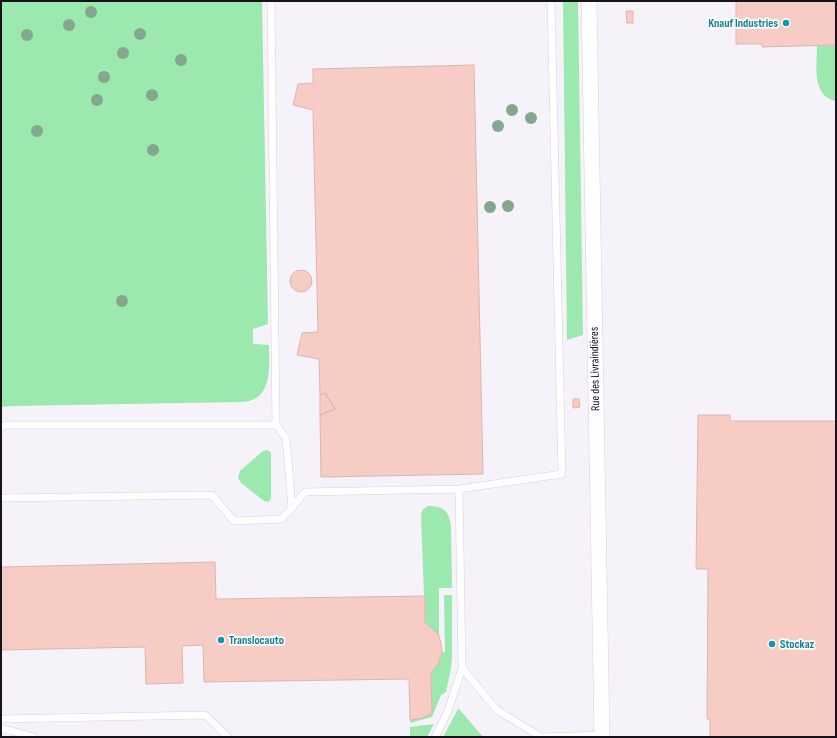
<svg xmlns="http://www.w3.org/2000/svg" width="837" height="738" viewBox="0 0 837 738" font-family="'Sofia Sans Condensed',sans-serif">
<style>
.built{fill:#f6f2fa}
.green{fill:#9be9ae}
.building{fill:#f7ccc5;stroke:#dcb6b0}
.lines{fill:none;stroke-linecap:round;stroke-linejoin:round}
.service-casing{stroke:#dccceb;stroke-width:8}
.minor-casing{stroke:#dccceb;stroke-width:16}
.service{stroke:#fff;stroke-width:7}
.minor{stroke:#fff;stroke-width:15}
.tree{fill:#85a790}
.culture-dot{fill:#0f9aa8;stroke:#fff;stroke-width:1.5}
.labels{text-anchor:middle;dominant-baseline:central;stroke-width:3.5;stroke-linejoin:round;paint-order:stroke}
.culture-label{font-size:12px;font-weight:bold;fill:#0d838f;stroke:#fff;text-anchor:start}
.street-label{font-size:12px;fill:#17121c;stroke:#fff}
</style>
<rect width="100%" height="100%" fill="#fbfbfb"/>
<path class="built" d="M 1,1 L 836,1 L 836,737 L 1,737 Z"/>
<path class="green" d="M 1,1 L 262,1 L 268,324 L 253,329 L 253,344 L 269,345 C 269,368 273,400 242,402 L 13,406 L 1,407 Z
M 563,1 L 578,1 L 583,335 L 567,340 Z
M 836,45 L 836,101 C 811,97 817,63 817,46 Z
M 267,450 L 270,452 L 271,453 L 271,499 L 268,502 L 264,501 L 241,483 L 238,478 L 240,471 L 263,451 Z
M 428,506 C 443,506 449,510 451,526 L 452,588 L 439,588 L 439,636 L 434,630 L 425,623 L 421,515 L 423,509 Z
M 444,595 L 452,595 L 452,657 L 451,668 L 446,692 L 441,695 L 432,717 L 410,723 L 410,720 L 432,713 L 431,673 L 438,664 L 442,652 L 445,652 Z
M 458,709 L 460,710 L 483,737 L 443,737 Z
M 434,724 L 427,737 L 410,737 L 410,727 Z"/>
<path class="building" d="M 736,1 L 836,1 L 836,45 L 762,47 L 762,44 L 736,44 Z
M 626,11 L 633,11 L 633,23 L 627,23 Z
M 474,65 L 483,474 L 321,477 L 320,415 L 335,409 L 325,393 L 320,395 L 319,359 L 297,355 L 302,333 L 318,332 L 313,110 L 293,105 L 298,84 L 313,83 L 313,69 Z
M290 281a11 11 0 1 1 22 0a11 11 0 1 1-22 0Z
M 325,393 L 335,409 L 320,415 L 320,395 Z
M 573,399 L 579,399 L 580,407 L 573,408 Z
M 698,415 L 730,415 L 730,421 L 836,421 L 836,737 L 710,737 L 710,719 L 707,719 L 708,569 L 696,569 Z
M 215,562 L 216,599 L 425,596 L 425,623 L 434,630 L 439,636 L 441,644 L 442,652 L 438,664 L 431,673 L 432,713 L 422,718 L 410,720 L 409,679 L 204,682 L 203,645 L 182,646 L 183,683 L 146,684 L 145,647 L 1,650 L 1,567 Z"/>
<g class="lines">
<g class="service-casing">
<path id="service" d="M 271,1 L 276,425
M 1,427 L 6,425 L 276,425 L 286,438 L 292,508
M 1,498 L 212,495 L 234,521 L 282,519 L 305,492 L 459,489
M 1,719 L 205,715 L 228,737
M 1,728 L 33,737
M 435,737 L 448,711 L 462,668
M 541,737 L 497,710 L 462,668 L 459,489 L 562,474 L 551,1
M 541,737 L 602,735"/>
</g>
<g class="minor-casing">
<path id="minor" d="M 589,1 L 602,737"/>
</g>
<use href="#service" class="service"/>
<use href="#minor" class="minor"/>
</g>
<g class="tree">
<circle cx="91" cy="12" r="6"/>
<circle cx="69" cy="25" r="6"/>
<circle cx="140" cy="34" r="6"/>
<circle cx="27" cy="35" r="6"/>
<circle cx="123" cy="53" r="6"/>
<circle cx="181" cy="60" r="6"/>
<circle cx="104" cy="77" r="6"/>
<circle cx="152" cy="95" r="6"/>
<circle cx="97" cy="100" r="6"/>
<circle cx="512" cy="110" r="6"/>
<circle cx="531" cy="118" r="6"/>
<circle cx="498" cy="126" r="6"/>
<circle cx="37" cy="131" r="6"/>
<circle cx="153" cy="150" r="6"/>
<circle cx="508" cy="206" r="6"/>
<circle cx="490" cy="207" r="6"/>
<circle cx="122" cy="301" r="6"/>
</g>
<g class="culture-dot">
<circle cx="786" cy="23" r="4"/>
<circle cx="221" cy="640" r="4"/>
<circle cx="772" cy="644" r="4"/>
</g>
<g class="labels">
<g class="culture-label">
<text x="778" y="23" text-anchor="end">Knauf Industries</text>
<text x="229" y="640">Translocauto</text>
<text x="780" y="644">Stockaz</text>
</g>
<g class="street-label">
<text transform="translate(595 369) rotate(-91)">Rue des Livraindières</text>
</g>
</g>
<rect width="837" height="738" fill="none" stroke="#17121c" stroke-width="4"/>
</svg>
